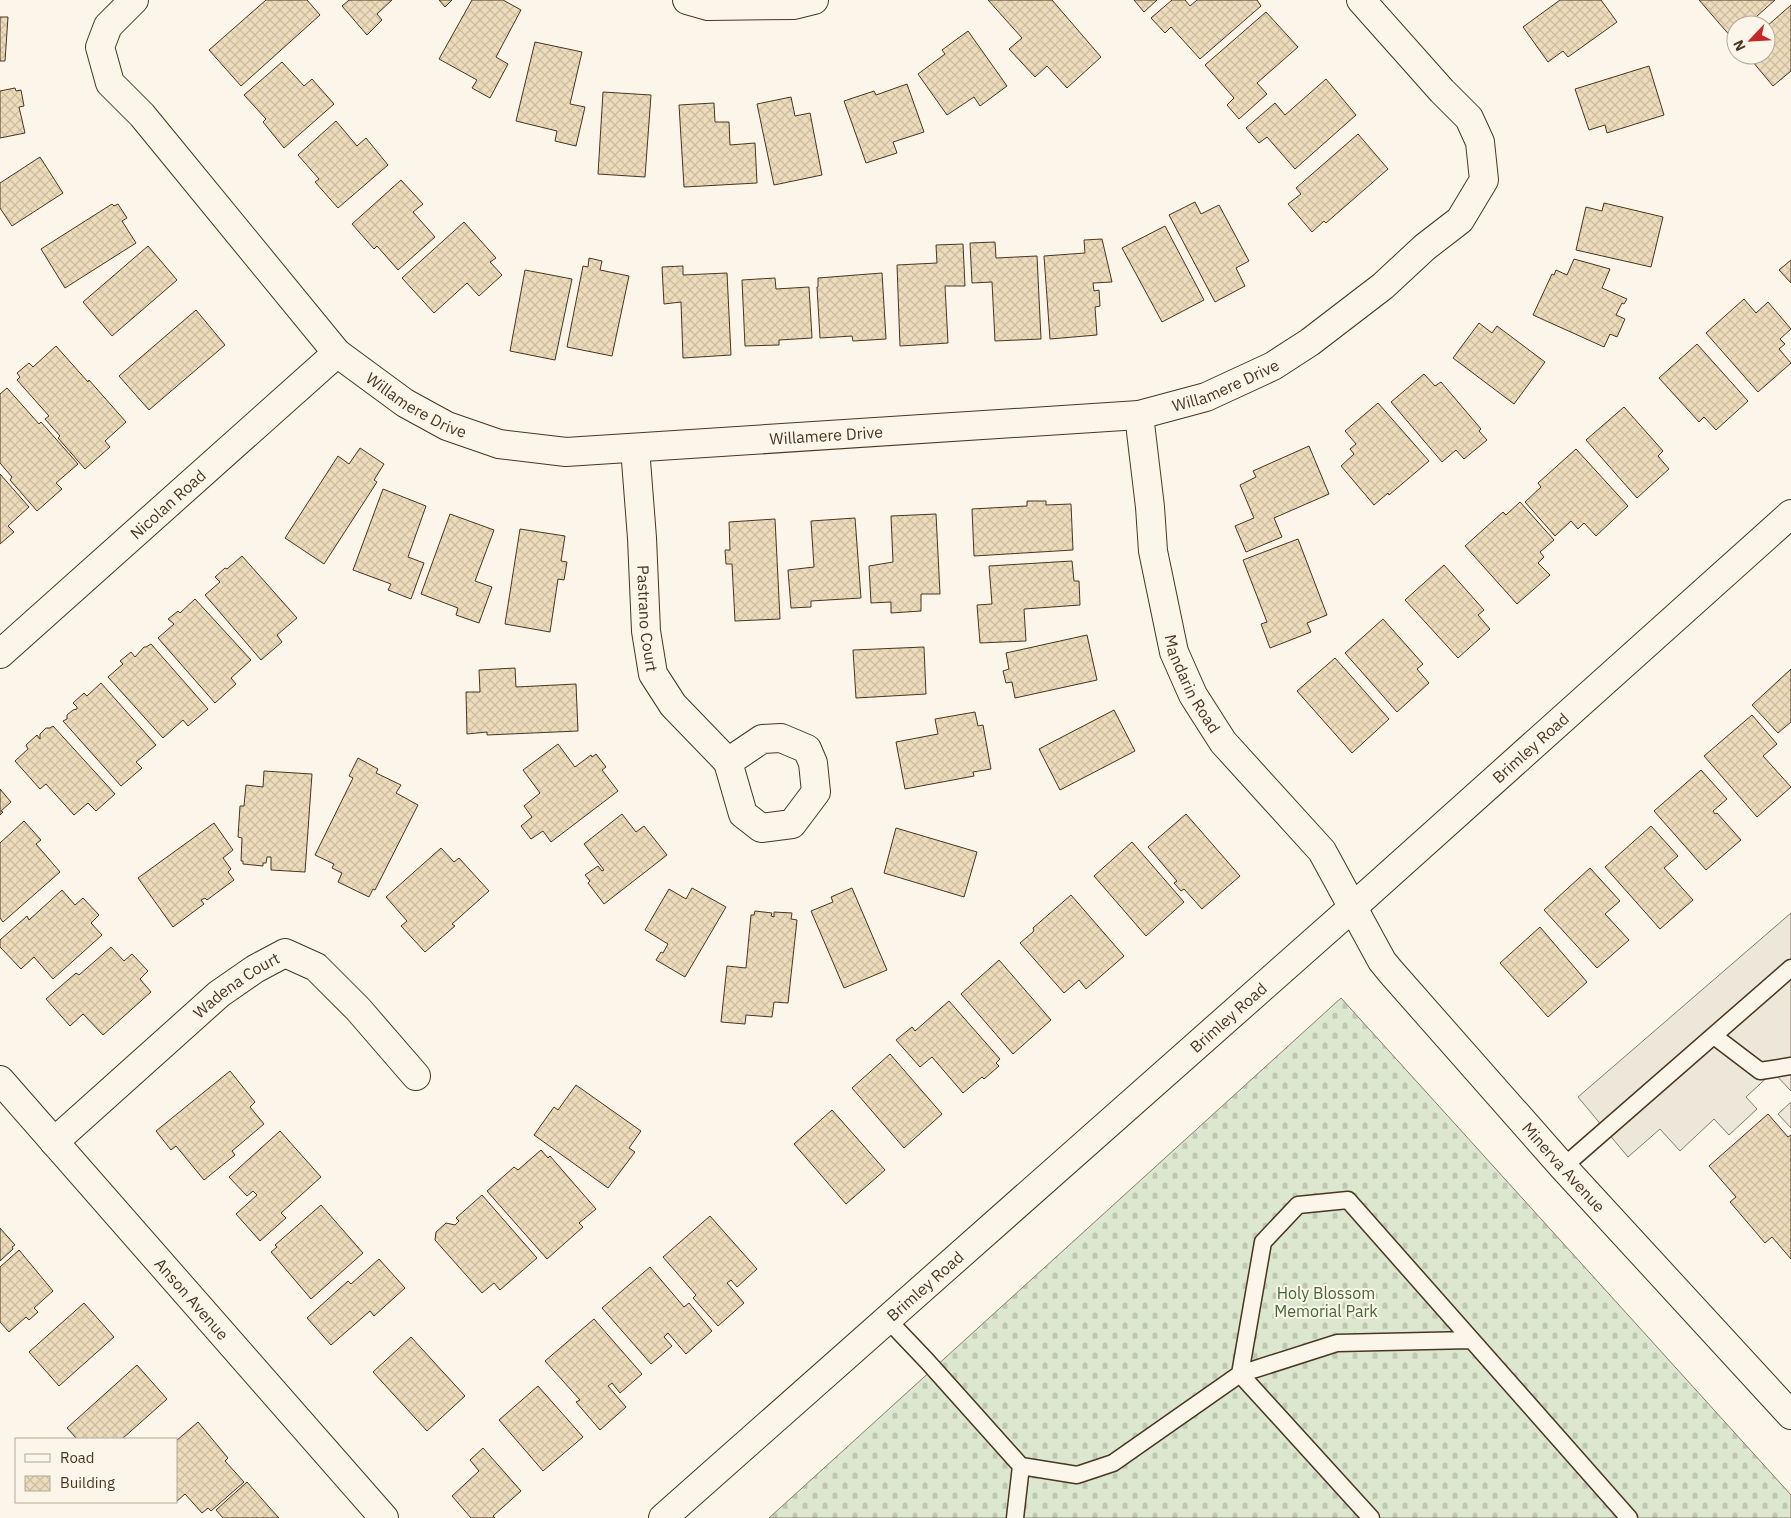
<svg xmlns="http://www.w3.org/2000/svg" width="1791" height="1518" viewBox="0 0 1791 1518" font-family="'IBM Plex Sans',sans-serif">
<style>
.cemetery{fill:url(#cemetery-stones);stroke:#887966}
.parking{fill:#ede7d9;stroke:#887966}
.building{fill:url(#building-cross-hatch);stroke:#4a3520}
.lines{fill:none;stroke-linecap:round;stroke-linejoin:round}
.service-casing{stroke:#4a3520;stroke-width:19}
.minor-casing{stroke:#4a3520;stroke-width:30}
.secondary-casing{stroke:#4a3520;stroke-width:30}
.service{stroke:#fbf6e9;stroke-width:16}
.minor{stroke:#fbf6e9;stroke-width:28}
.secondary{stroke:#fbf6e9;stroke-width:28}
.labels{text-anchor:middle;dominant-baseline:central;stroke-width:4;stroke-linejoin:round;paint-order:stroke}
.street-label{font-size:16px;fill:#4a3520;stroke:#fbf6e9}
.park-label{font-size:16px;fill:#436837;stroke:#fbf6e9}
</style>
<defs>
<pattern id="cemetery-stones" width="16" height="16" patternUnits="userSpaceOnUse" patternTransform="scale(1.25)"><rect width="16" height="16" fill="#dce7d0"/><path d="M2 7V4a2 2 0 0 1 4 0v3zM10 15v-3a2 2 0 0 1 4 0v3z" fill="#bec7b2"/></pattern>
<pattern id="building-cross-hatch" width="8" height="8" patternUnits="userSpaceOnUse" patternTransform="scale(1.25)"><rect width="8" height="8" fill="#ecdcbc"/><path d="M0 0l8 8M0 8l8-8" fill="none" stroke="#ccbda1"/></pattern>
</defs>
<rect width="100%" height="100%" fill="#fbf6e9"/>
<path class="cemetery" d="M 1341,998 L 1791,1495 L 1791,1518 L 769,1518 Z"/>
<path class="parking" d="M 1791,913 L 1791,1091 L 1773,1072 L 1746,1097 L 1757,1109 L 1729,1135 L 1714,1119 L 1680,1151 L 1660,1129 L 1628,1157 L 1578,1097 Z
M 1791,1102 L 1791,1128 L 1778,1114 Z"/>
<path class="building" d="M 266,0 L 307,0 L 320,15 L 241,86 L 209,50 Z
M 349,0 L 392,0 L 377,14 L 382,20 L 367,35 L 342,6 Z
M 439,0 L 452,0 L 445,7 Z
M 472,0 L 503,0 L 521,10 L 496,57 L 508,64 L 490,98 L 472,88 L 477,80 L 439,59 Z
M 988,0 L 1052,0 L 1101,57 L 1067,88 L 1047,66 L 1035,77 L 1009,49 L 1022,38 Z
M 1134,0 L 1157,0 L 1144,12 Z
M 1172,0 L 1185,0 L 1190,6 L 1197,0 L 1257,0 L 1261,6 L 1200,59 L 1171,27 L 1165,33 L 1151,18 Z
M 1560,0 L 1601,0 L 1617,22 L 1568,57 L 1563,51 L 1548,62 L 1523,27 Z
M 1699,0 L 1775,0 L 1747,25 L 1736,25 L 1736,35 L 1732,38 Z
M 1791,5 L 1791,71 L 1773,86 L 1747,55 L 1766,55 L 1766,27 Z
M 1266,12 L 1298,47 L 1257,83 L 1267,94 L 1239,119 L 1227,105 L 1234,98 L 1205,65 Z
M 0,17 L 8,17 L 5,61 L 0,61 Z
M 968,31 L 1007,86 L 980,106 L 974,97 L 947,115 L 918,74 L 945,54 L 942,50 Z
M 535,42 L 582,52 L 570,104 L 585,107 L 576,146 L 555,141 L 557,131 L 516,121 Z
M 282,62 L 304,86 L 312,79 L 334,104 L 284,148 L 263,122 L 266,119 L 244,95 Z
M 1649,66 L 1664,115 L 1607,133 L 1605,125 L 1589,130 L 1575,89 Z
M 1326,79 L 1356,115 L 1295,169 L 1267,137 L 1259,143 L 1246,128 L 1275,103 L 1285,115 Z
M 907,84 L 924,132 L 893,142 L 897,153 L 866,163 L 844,101 L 874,91 L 876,95 Z
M 15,88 L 16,91 L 21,90 L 24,106 L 19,107 L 25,133 L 0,138 L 0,91 Z
M 603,92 L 651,95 L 645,177 L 598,174 Z
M 791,97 L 795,116 L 810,113 L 822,175 L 774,185 L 757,104 Z
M 714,103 L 715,122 L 729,122 L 730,145 L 755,143 L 757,183 L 684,187 L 679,105 Z
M 336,121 L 357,146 L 366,138 L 388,165 L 338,208 L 315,182 L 319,179 L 298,155 Z
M 1358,134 L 1388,169 L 1326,223 L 1324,221 L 1312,232 L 1288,204 L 1301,194 L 1296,188 Z
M 40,157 L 63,193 L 12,226 L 0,208 L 0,183 Z
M 401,180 L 423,204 L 413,212 L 435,237 L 398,270 L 377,246 L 374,249 L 352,224 Z
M 1195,202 L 1201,214 L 1219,205 L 1249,261 L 1236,268 L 1245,286 L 1215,302 L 1169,215 Z
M 1604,203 L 1663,217 L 1651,267 L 1576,250 L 1586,207 L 1602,211 Z
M 112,204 L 114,206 L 118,204 L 127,218 L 122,221 L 136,243 L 65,288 L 41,249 Z
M 464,222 L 496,258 L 490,262 L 502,275 L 479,296 L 467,283 L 434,313 L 402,278 Z
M 1165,226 L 1204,300 L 1162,322 L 1122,248 Z
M 1102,239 L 1112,282 L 1093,283 L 1094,291 L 1099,290 L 1100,306 L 1095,307 L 1097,335 L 1050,339 L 1044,256 L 1085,253 L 1084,240 Z
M 995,242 L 996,258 L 1037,256 L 1041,339 L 995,341 L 992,282 L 972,283 L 970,243 Z
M 963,244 L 965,286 L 945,286 L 948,343 L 900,346 L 897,265 L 937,263 L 936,245 Z
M 148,246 L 177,280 L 112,336 L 83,302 Z
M 589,258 L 602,261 L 600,270 L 629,276 L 612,356 L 567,347 L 583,266 L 588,267 Z
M 1574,259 L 1610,269 L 1602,288 L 1627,299 L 1624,304 L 1622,303 L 1616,315 L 1625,319 L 1617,337 L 1610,334 L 1604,347 L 1533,315 L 1552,274 L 1554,275 L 1556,270 L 1567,275 Z
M 1791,260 L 1791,283 L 1779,270 Z
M 683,266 L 683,275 L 727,273 L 731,355 L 683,358 L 681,302 L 664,304 L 662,267 Z
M 525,270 L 572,279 L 555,360 L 510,351 Z
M 882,273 L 886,339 L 853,341 L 852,336 L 820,338 L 817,287 L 818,287 L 818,278 Z
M 775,278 L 776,289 L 809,287 L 812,338 L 779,340 L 779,345 L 745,346 L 742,280 Z
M 1744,299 L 1756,313 L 1768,302 L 1791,329 L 1780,339 L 1785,344 L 1779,349 L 1791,363 L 1758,392 L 1706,333 Z
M 196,310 L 225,345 L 149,410 L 119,376 Z
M 1479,323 L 1492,333 L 1497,326 L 1545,362 L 1514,404 L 1453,358 Z
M 1697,344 L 1748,401 L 1716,430 L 1704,417 L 1699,422 L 1659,378 Z
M 56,346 L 88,382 L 89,380 L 126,422 L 105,441 L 110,447 L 85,469 L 58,438 L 60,436 L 45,419 L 49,416 L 17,380 L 20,377 L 17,373 L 29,363 L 33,367 Z
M 1424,374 L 1435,386 L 1441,382 L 1481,429 L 1479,431 L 1487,440 L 1464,459 L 1456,450 L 1442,462 L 1391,402 Z
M 7,388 L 39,424 L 41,422 L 78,464 L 56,483 L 62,489 L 37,511 L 10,480 L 12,477 L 0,463 L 0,394 Z
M 1378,403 L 1429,461 L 1389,495 L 1388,493 L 1374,505 L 1341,466 L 1354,454 L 1350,449 L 1356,444 L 1345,431 Z
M 1624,407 L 1663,451 L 1658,456 L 1669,469 L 1637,498 L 1586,440 Z
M 1309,446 L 1329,494 L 1274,518 L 1282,537 L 1246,552 L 1235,526 L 1254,518 L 1240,485 L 1256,477 L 1253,471 Z
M 360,448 L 384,464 L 374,480 L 377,482 L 324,564 L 285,538 L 338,456 L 349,464 Z
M 1576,449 L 1628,506 L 1596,536 L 1584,523 L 1578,529 L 1571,521 L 1555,536 L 1525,502 L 1541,487 L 1538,483 Z
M 0,474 L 29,507 L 8,526 L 14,532 L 0,544 Z
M 383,489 L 426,506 L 408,557 L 424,563 L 411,599 L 388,590 L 391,584 L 353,570 Z
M 1027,501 L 1046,501 L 1046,505 L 1071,504 L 1073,550 L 974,556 L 972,509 L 1027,506 Z
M 1520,502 L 1554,540 L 1540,552 L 1544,557 L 1538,563 L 1550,575 L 1517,604 L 1465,546 L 1503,512 L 1506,515 Z
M 450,514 L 494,530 L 475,581 L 492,587 L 479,623 L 456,615 L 458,608 L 421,594 Z
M 936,514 L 940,594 L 921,594 L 921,611 L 891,613 L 891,602 L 871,603 L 869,566 L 893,562 L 891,516 Z
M 855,518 L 861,598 L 811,601 L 811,607 L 791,608 L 788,570 L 814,567 L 811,521 Z
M 775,519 L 780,619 L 735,621 L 732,564 L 726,564 L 725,550 L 730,550 L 729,522 Z
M 520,529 L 565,536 L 561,561 L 567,562 L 564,580 L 558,579 L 550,632 L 505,624 Z
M 1298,539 L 1327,615 L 1307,623 L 1311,632 L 1270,648 L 1261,624 L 1267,622 L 1243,560 Z
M 242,556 L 297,618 L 277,635 L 282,642 L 261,660 L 205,595 L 220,582 L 215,577 L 225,568 L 227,569 Z
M 1072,561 L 1074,581 L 1079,581 L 1080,605 L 1024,609 L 1026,641 L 980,643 L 977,605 L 992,604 L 989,566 Z
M 1444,565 L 1484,610 L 1478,615 L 1490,629 L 1458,658 L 1405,600 Z
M 195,599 L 251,660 L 231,678 L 236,684 L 215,703 L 158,638 L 174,624 L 168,619 L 178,611 L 180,613 Z
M 1383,619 L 1423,664 L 1417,669 L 1429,683 L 1397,712 L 1345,653 Z
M 1087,635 L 1097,680 L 1015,698 L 1012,682 L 1006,683 L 1003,671 L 1009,669 L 1006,653 Z
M 151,644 L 208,709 L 188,726 L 183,720 L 163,738 L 108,677 L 123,664 L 120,661 L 131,652 L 135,657 L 144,647 L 146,647 Z
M 924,647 L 926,694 L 856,698 L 853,650 Z
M 1335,658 L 1389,719 L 1352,753 L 1297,691 Z
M 515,668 L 516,687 L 576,684 L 578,731 L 487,735 L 487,732 L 467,734 L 466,692 L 480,692 L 479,670 Z
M 1791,669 L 1791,722 L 1778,733 L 1752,705 Z
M 101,683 L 156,745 L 136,762 L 142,768 L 121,786 L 63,721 L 67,719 L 67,715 L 73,710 L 77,709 L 77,707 L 73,703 L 84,693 L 87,696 Z
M 1114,710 L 1135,751 L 1060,790 L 1039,749 Z
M 975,712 L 978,726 L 983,725 L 991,769 L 973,772 L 974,776 L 905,789 L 896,742 L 938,734 L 935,719 Z
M 1752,715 L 1777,744 L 1763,756 L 1791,787 L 1757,817 L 1704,756 Z
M 53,726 L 115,794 L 96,811 L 88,803 L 74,815 L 46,784 L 40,789 L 15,761 L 28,749 L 26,745 L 37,735 L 40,739 L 40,734 L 46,728 L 50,728 Z
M 558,744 L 575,767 L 591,755 L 592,757 L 596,754 L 606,767 L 602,770 L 618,791 L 551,842 L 543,831 L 531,839 L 521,826 L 532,817 L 524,806 L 540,793 L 523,770 Z
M 358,758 L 378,769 L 376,773 L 401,785 L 396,793 L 418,805 L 375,890 L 373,889 L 369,897 L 338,882 L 342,873 L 332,868 L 334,864 L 315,855 L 353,778 L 349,776 Z
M 1701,770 L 1727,799 L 1713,811 L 1715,814 L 1717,813 L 1741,840 L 1706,870 L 1654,811 Z
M 264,771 L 312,774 L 305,872 L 271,870 L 271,857 L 267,857 L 266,863 L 263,863 L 263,866 L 243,864 L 243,861 L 241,861 L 242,838 L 238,837 L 240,806 L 244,806 L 246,785 L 263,787 Z
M 0,789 L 11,802 L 1,811 L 3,812 L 0,815 Z
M 622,814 L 636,832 L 644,826 L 667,855 L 604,904 L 588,883 L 590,881 L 585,875 L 598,866 L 602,871 L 604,870 L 584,844 Z
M 1186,814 L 1240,876 L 1202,909 L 1184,889 L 1181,891 L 1174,883 L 1177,881 L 1148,847 Z
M 24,821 L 41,840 L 36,844 L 60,872 L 3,922 L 0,918 L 0,843 Z
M 214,823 L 233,850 L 223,858 L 231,869 L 228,872 L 234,880 L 207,900 L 205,898 L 201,900 L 204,904 L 173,927 L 138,878 Z
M 1651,826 L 1678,856 L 1664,868 L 1693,900 L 1660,929 L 1605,867 Z
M 896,828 L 977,852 L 964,897 L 884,873 Z
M 1132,842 L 1184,902 L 1146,936 L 1094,876 Z
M 441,848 L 454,862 L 459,858 L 489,891 L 452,924 L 455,926 L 425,952 L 401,926 L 407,921 L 386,897 Z
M 1590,868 L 1620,901 L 1605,914 L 1629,940 L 1597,968 L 1544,910 Z
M 692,888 L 726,907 L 685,977 L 656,960 L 661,952 L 663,953 L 668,944 L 645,930 L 669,889 L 686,899 Z
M 852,888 L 887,970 L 844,988 L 811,911 L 833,902 L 831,897 Z
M 62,890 L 75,905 L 83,898 L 99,915 L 91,923 L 102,935 L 53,979 L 34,957 L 21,969 L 0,947 L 0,940 L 27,916 L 29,920 Z
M 1071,895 L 1124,956 L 1086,989 L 1079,980 L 1064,993 L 1020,943 L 1033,932 L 1034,930 L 1033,928 Z
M 755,911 L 772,913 L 771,916 L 774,917 L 774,912 L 792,913 L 791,919 L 797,920 L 788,1003 L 774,1002 L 772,1017 L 746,1015 L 745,1024 L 721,1022 L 727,966 L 746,968 L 751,915 L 754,915 Z
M 1540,927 L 1587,982 L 1548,1017 L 1500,963 Z
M 111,947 L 124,961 L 132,954 L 148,971 L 140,979 L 151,992 L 103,1035 L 83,1014 L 70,1026 L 46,999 L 76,973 L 79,975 Z
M 999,960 L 1051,1020 L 1013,1054 L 961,994 Z
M 949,1001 L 1000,1059 L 996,1063 L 999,1066 L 984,1079 L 982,1077 L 963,1093 L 932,1057 L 920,1067 L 896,1040 L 912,1027 L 915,1031 Z
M 890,1054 L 942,1114 L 904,1148 L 852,1088 Z
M 230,1071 L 255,1102 L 250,1107 L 264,1124 L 232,1151 L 235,1155 L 204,1180 L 176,1146 L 171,1150 L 156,1131 Z
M 576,1085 L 641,1131 L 629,1148 L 635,1152 L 608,1188 L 534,1135 L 554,1107 L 558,1110 Z
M 832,1110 L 885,1170 L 846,1204 L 794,1144 Z
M 1768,1114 L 1788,1137 L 1791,1135 L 1791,1259 L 1772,1237 L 1765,1243 L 1730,1202 L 1736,1197 L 1709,1166 Z
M 280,1131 L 321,1177 L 281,1213 L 286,1218 L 260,1241 L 236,1214 L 257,1195 L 253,1191 L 247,1196 L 229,1177 Z
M 541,1150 L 548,1158 L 550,1156 L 596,1209 L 579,1223 L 583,1227 L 547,1259 L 487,1191 L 514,1167 L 518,1170 Z
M 482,1195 L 537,1258 L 500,1290 L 494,1283 L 482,1293 L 435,1240 L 436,1232 L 446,1223 L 455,1225 L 459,1221 L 456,1218 Z
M 321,1205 L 363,1253 L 311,1299 L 271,1252 L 277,1247 L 275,1245 Z
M 710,1216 L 757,1269 L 737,1287 L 731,1280 L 727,1283 L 744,1303 L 718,1326 L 693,1298 L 696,1295 L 663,1257 Z
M 0,1228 L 15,1245 L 12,1247 L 13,1249 L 0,1261 Z
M 19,1250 L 53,1291 L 34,1308 L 38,1312 L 29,1320 L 26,1317 L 9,1332 L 0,1322 L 0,1267 Z
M 379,1259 L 405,1288 L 374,1316 L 370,1311 L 331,1345 L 307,1318 L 348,1281 L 351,1284 Z
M 650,1267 L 684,1307 L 689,1303 L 712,1331 L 686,1354 L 668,1333 L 664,1337 L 672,1346 L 651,1364 L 602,1308 Z
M 84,1303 L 114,1337 L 59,1386 L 29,1352 Z
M 594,1319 L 642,1374 L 620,1393 L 612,1383 L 608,1386 L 626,1407 L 600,1430 L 576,1402 L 580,1400 L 545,1361 Z
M 411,1337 L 465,1396 L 427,1431 L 373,1372 Z
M 137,1365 L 167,1399 L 122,1439 L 77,1439 L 67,1428 Z
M 538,1386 L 583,1437 L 543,1471 L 499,1420 Z
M 198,1422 L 228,1458 L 225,1461 L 244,1482 L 211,1511 L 208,1508 L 202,1513 L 185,1494 L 176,1502 L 176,1441 Z
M 483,1448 L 521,1491 L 493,1516 L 495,1518 L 471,1518 L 452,1496 L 479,1471 L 470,1460 Z
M 247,1482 L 269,1507 L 279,1518 L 223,1518 L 216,1510 Z"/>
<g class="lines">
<g class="service-casing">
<path id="service" d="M 1714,1036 L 1760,1071 L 1791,1066
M 1563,1167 L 1791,968
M 888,1320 L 927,1361 L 1021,1466 L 1015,1518
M 1021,1466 L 1077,1475 L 1113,1463 L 1240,1374 L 1337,1343 L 1471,1340
M 1371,1518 L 1240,1374 L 1263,1242 L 1298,1205 L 1348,1200 L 1629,1518"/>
</g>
<g class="minor-casing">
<g id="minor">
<path id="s1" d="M 134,0 L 108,26 L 100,47 L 110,83 L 142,115 L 337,353 L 405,403 L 447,426 L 499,444 L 566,452 L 1139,415 L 1206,397 L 1273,366 L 1310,342 L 1383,286 L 1425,247 L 1460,220 L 1484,180 L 1480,142 L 1469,118 L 1442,91 L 1361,0"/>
<path d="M 687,0 L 708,6 L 794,5 L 814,0"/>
<path id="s2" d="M 1139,415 L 1150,507 L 1153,551 L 1174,652 L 1193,695 L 1223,742 L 1322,851 L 1382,961 L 1391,972 L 1563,1167 L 1791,1415"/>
<path id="s3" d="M 635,448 L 642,538 L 646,631 L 653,674 L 673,705 L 728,762"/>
<path id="s4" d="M 0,654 L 337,353"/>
<path d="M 781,738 L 807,749 L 813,763 L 816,792 L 792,824 L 761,828 L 743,814 L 728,762 L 762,739 Z"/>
<path id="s5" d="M 0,1080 L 384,1518"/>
<path id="s6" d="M 54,1142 L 219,994 L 255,969 L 285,953 L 316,967 L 358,1009 L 416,1076"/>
</g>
</g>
<g class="secondary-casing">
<g id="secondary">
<path id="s7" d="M 663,1518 L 1353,907 L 1791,514"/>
</g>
</g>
<use href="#service" class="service"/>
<use href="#minor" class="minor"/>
<use href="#secondary" class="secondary"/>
</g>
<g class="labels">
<g class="street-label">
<text stroke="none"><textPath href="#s1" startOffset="1370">Willamere Drive</textPath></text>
<text stroke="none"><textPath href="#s1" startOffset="545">Willamere Drive</textPath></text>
<text stroke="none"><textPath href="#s1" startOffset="965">Willamere Drive</textPath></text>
<text stroke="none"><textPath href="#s4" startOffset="225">Nicolan Road</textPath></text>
<text stroke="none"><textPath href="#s3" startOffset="171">Pastrano Court</textPath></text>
<text stroke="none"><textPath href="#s2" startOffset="276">Mandarin Road</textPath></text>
<text stroke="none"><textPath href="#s7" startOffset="1160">Brimley Road</textPath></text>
<text stroke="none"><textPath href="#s6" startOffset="241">Wadena Court</textPath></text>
<text stroke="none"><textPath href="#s7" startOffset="755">Brimley Road</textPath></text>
<text stroke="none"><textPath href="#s2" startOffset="890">Minerva Avenue</textPath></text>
<text stroke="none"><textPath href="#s7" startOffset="350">Brimley Road</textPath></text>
<text stroke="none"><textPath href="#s5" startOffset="291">Anson Avenue</textPath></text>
</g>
<g class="park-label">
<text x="1326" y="1293">Holy Blossom<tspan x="1326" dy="18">Memorial Park</tspan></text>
</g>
</g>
<rect x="15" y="1438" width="162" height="65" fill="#fbf6e9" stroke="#b4a999"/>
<rect x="25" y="1454" width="25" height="8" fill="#fbf6e9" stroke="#b4a999"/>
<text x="60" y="1463" font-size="15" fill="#4a3520">Road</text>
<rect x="25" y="1476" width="25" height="15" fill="url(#building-cross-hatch)" stroke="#b4a999"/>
<text x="60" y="1488" font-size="15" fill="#4a3520">Building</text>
<g transform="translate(1751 40) rotate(245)"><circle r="24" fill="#fbf6e9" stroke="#b4a999"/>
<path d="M0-4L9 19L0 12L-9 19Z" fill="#c62828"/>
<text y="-8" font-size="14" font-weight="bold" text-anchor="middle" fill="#4a3520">N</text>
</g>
</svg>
